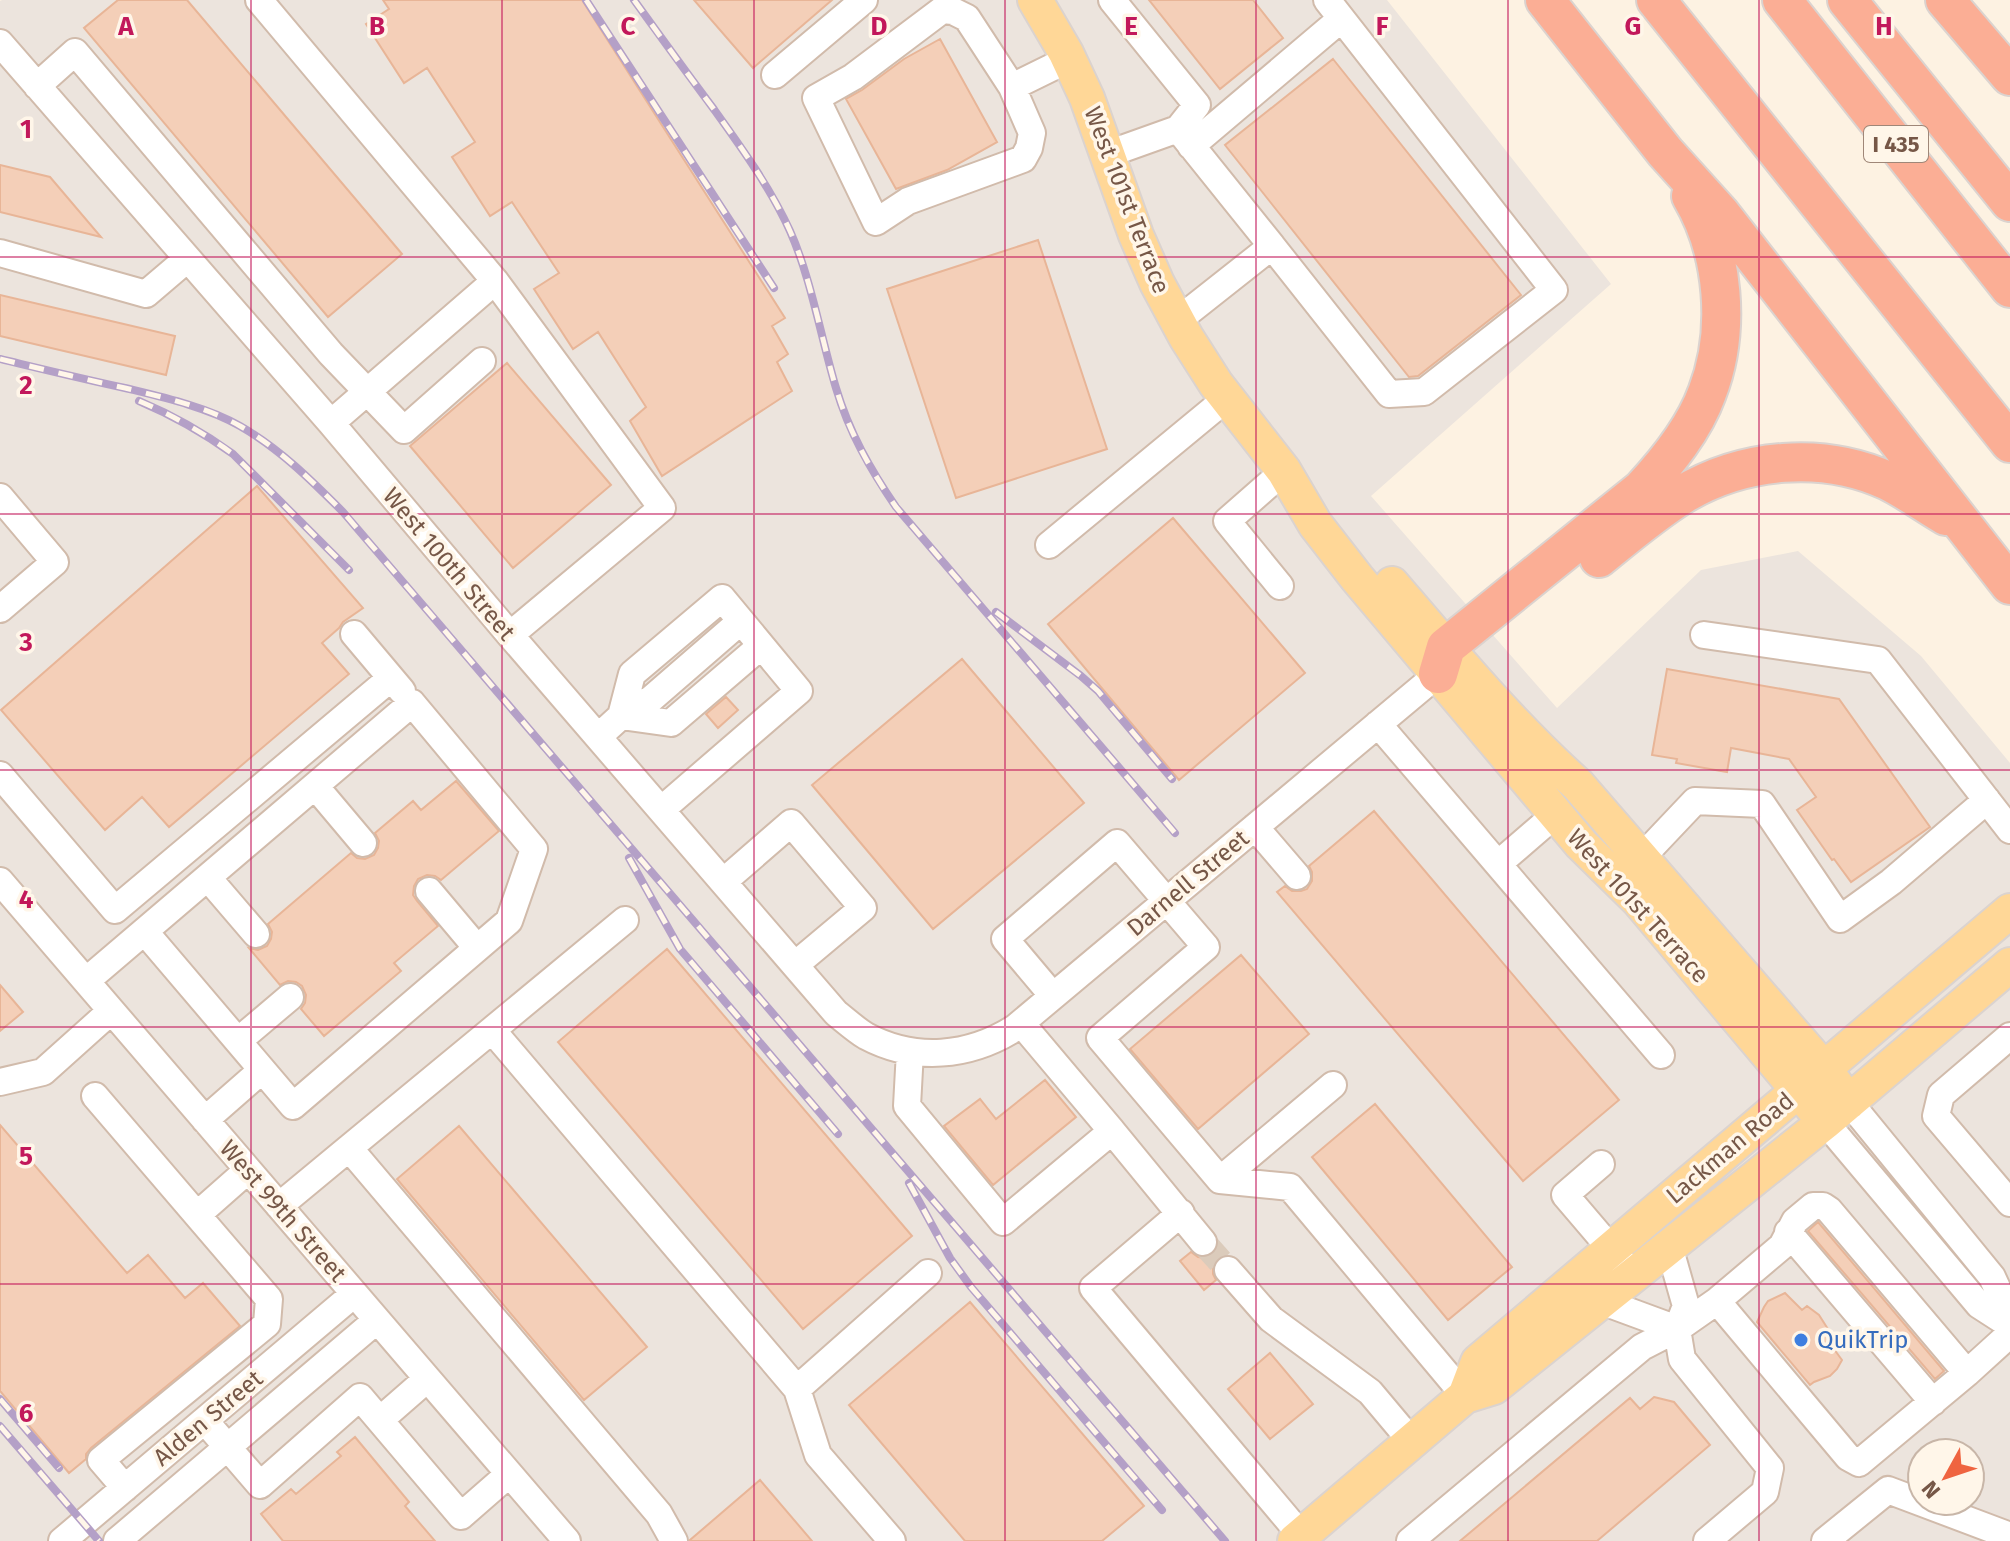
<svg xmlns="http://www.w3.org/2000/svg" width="2010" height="1541" viewBox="0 0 2010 1541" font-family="'Fira Sans',sans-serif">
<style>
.industrial{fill:#ece4dd;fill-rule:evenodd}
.building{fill:#f4cfb8;stroke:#e8b597;stroke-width:2}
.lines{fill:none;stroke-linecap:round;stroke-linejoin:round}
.minor-tunnel{stroke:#dbcbbb;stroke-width:26;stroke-dasharray:26 13;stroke-linecap:butt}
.minor-casing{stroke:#d1bbab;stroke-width:30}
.major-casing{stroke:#dbd3cf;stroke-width:38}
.highway-casing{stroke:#dbd3cf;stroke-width:42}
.minor{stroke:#fff;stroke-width:26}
.major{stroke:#ffd797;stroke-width:34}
.highway{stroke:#fbae95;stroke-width:38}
.rail-casing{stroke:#b4a0c7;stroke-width:8}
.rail{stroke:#fff6e9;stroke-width:5;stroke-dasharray:15;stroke-linecap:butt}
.grid{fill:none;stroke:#c2185b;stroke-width:2;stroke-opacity:0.55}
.shop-dot{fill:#3f7fe0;stroke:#fff6e9;stroke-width:3}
.labels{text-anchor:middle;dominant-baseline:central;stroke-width:7;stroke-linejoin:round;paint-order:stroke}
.shield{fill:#fff6e9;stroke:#9f8778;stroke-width:2}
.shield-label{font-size:22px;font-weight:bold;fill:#765747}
.street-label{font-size:24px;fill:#765747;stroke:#fff6e9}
.shop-label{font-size:24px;fill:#366cbe;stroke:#fff6e9;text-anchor:start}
.grid-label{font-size:26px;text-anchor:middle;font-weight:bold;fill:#c2185b;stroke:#fff6e9;stroke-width:7;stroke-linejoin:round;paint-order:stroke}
</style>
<rect width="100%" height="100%" fill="#fdf2e2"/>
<path class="industrial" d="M 2,0 L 1387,0 L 1611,284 L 1371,496 L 1557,708 L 1701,570 L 1798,551 L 1921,656 L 2010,763 L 2010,1541 L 0,1541 L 0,1 ZM 1922,1453 L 1970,1453 L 1970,1501 L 1922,1501 Z"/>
<path class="building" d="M 118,0 L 187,0 L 402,254 L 328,317 L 84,28 Z
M 383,0 L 582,0 L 785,318 L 772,326 L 788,354 L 777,362 L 792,391 L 662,476 L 630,421 L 646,407 L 598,332 L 573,349 L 534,289 L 559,273 L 512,202 L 490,216 L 452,157 L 475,142 L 427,68 L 404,83 L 366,24 L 389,9 Z
M 694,0 L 832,0 L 753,68 Z
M 1149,0 L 1253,0 L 1283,38 L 1220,89 Z
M 940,39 L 997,142 L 947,170 L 896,189 L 846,99 L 862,90 L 904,59 Z
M 1333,59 L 1521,295 L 1418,376 L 1409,377 L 1225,145 Z
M 0,165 L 50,177 L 101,237 L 0,212 Z
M 1038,240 L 1107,449 L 956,498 L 887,289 Z
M 0,295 L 175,336 L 166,375 L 0,336 Z
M 507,363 L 611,485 L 513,568 L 410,446 Z
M 257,486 L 363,608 L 343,622 L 339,628 L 322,643 L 349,674 L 169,827 L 142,797 L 105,830 L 1,710 Z
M 1173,518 L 1305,673 L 1179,780 L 1048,624 Z
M 962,659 L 1084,803 L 933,929 L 812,785 Z
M 1667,669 L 1839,699 L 1930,827 L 1851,882 L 1834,859 L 1832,860 L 1797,810 L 1816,797 L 1789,759 L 1731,748 L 1727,772 L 1676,763 L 1677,759 L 1652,755 Z
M 726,697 L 738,710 L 718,728 L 706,714 Z
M 456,781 L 499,831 L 441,880 L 435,876 L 427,875 L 418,879 L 414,886 L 413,895 L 417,901 L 438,926 L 394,963 L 401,971 L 324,1036 L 301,1009 L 305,1003 L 306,995 L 302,986 L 296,982 L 288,981 L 280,985 L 249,948 L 258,950 L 267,946 L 271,939 L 272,932 L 268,924 L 351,853 L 357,858 L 365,859 L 374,855 L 378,848 L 379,841 L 375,833 L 413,801 L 421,810 Z
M 1374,811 L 1619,1100 L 1523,1181 L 1277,892 L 1285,886 L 1292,891 L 1301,891 L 1307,889 L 1312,881 L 1312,872 L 1309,866 Z
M 667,949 L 912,1236 L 803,1329 L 558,1042 Z
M 1241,955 L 1309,1034 L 1198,1129 L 1130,1049 Z
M 0,985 L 23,1012 L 0,1031 Z
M 1045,1080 L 1076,1117 L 993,1185 L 944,1126 L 980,1099 L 996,1119 Z
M 1375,1104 L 1512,1267 L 1448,1320 L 1312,1157 Z
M 0,1125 L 127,1273 L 148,1255 L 185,1298 L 203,1283 L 240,1326 L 91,1448 L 86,1454 L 86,1459 L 69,1473 L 0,1391 Z
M 459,1126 L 647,1347 L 584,1400 L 397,1179 Z
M 1818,1222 L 1944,1371 L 1935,1379 L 1808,1231 Z
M 1218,1248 L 1224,1255 L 1217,1259 L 1213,1266 L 1213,1274 L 1216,1280 L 1204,1290 L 1180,1261 L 1191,1252 L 1198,1257 L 1206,1258 L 1214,1254 Z
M 1785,1293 L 1802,1310 L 1807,1306 L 1819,1315 L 1833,1337 L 1828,1341 L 1842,1360 L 1837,1369 L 1830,1376 L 1814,1382 L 1810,1385 L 1757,1322 L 1764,1307 L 1768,1301 Z
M 970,1302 L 1144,1506 L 1102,1541 L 965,1541 L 849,1405 Z
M 1270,1353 L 1313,1404 L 1270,1439 L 1228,1389 Z
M 1654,1397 L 1674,1402 L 1710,1445 L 1597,1541 L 1460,1541 L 1630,1398 L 1640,1409 Z
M 355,1437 L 409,1502 L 405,1506 L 435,1541 L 283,1541 L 261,1514 L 291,1489 L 296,1494 L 341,1456 L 337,1452 Z
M 760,1480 L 812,1541 L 690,1541 L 690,1540 Z"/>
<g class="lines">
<path class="minor-tunnel" d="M 1203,1242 L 1228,1270"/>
<g class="minor-casing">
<path id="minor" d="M 259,0 L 495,281 L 662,508 L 510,635
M 1112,0 L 1197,105 L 1178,129
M 0,43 L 331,423 L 510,635 L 836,1013 C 846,1021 856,1030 866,1036 C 915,1062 969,1057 1015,1028 L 1438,674
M 775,75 L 864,0
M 37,86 L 75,52 L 331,354 L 404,430 L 482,361
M 1012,87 L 1032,133 L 1029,148 L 1023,159 L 908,201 L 876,222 L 816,98 L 853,77 L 942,10 L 953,11 L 967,18 L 1012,87 L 1069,59
M 1191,146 L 1341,19
M 1108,154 L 1178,129 L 1272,246 L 1177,321
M 1272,246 L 1389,394 L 1424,392 L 1554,290 L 1327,0
M 0,253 L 146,294 L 187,259
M 331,423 L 495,281
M 0,497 L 55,562 L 0,609
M 1049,545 L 1227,398
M 1280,586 L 1227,521 L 1284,471
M 354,634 L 402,691
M 1704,635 L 1878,660 L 2010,830
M 621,716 L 671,723 L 761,646
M 621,716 L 651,699 L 741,621
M 1378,724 L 1661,1055
M 598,737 L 621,716 L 632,674 L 722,598 L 799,691 L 661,810
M 0,775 L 115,910 L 391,678
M 315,786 L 363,843
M 1255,827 L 1297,876
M 1641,858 L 1695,801 L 1762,804 L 1840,919 L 1891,882 L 1987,800
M 1498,864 L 1556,814
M 208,878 L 256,934
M 0,881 L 567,1541
M 723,882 L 791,823 L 863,908 L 795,965
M 429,891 L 477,948
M 86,981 L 412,703 L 534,849 L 509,921 L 293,1106 L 145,932
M 1053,996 L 1005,939 L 1117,843 L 1206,947 L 1100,1038 L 1220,1180 L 1290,1187 L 1465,1396
M 492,1030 L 625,920
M 2010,1036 L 1941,1095 L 1936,1116 L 2010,1203
M 238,1041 L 290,997
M 910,1051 L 907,1106 L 1003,1222 L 1112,1131 L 1021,1023
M 0,1082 L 43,1072 L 111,1011
M 95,1096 L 269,1299 L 267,1324 L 101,1460 L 125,1488
M 1849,1102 L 1992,1277 L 2010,1316
M 205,1120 L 262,1070
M 1825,1122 L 1979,1305 L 2010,1325
M 1112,1131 L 1203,1242
M 349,1148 L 492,1030 L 797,1389
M 1601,1164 L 1565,1195 L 1623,1263
M 1220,1180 L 1333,1085
M 279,1206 L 349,1148 L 659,1514 L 674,1541
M 1181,1213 L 1093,1288 L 1306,1541
M 197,1215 L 248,1170
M 1788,1232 L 1933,1402
M 1669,1246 L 1686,1306 L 1677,1329 L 1682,1359 L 1770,1468 L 1765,1492 L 1707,1541
M 1228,1270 L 1271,1319 L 1370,1392 L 1412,1442
M 1601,1301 L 1677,1329
M 1717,1301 L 1848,1457 L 1859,1463 L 1967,1373
M 380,1420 L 427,1379
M 205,1421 L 260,1485 L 360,1397 L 461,1516 L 509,1474
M 62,1541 L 354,1294
M 117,1541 L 377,1320
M 892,1541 L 818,1455 L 797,1389 L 928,1273
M 1410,1541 L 1642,1347 L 1677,1329 L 1717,1301 L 1782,1246 L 1795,1221 L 1813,1206 L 1823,1206 L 1829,1210 L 1967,1373 L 2010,1334
M 1825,1541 L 1888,1490 L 2010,1536"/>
</g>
<g class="major-casing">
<path id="major" d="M 1035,0 L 1066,53 L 1087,98 L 1136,235 L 1157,283 L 1186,337 L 1216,384 L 1284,471 L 1315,524 L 1357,578 L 1581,844 L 1639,901 L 1825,1122
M 1392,584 C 1451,653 1510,724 1578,785 L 1824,1069 L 1849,1102
M 1465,1396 L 1478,1362 L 2010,911
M 1295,1541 L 1465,1396 L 1494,1387 L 1825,1122 L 2010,965"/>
</g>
<g class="highway-casing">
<path id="highway" d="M 1545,0 L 1665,152 L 1720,213 L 2010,585
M 1656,0 L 2010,443
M 1782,0 L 2010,288
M 1847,0 L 2010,202
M 1945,0 L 2010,76
M 1599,558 C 1626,536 1653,513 1682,495 C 1743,458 1823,451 1888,481 C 1908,491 1927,505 1946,516
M 1438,674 L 1446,647 L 1642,489 C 1668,461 1694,429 1707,393 C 1731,331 1724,252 1691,196"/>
</g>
<use href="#minor" class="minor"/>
<use href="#major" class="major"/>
<use href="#highway" class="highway"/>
<g class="rail-casing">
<path id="rail" d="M 586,0 L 774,288
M 634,0 C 660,36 686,72 713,108 C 741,147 770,187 790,231 C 811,278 821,338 836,388 C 849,432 870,469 896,507 L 1175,833
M 0,359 C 42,369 83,379 125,388 C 162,397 207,407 240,426 C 280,449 311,480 343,512 L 1225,1541
M 139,401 C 172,415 204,433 233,454 L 349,570
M 996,612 L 1081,676 L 1098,691 L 1172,779
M 629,858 L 680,949 L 838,1134
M 909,1183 L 950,1258 L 971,1287 L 1162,1510
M 0,1399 L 59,1468
M 0,1426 L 99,1541"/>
</g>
<use href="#rail" class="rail"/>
</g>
<path class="grid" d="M 251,0 L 251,1541M 502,0 L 502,1541M 754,0 L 754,1541M 1005,0 L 1005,1541M 1256,0 L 1256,1541M 1508,0 L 1508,1541M 1759,0 L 1759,1541M 0,257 L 2010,257M 0,514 L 2010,514M 0,770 L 2010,770M 0,1027 L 2010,1027M 0,1284 L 2010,1284"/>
<circle class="shop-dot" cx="1801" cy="1340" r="8"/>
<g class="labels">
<rect class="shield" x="1864" y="126" width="64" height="36" rx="6"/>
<g class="shield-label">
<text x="1896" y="144">I 435</text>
</g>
<g class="street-label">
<text transform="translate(1127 200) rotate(69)">West 101st Terrace</text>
<text transform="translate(449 564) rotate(50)">West 100th Street</text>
<text transform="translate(1188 883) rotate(-40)">Darnell Street</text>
<text transform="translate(1638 906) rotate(48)">West 101st Terrace</text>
<text transform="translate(1730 1148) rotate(-40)">Lackman Road</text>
<text transform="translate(283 1211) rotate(49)">West 99th Street</text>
<text transform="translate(208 1418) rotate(-40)">Alden Street</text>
</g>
<g class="shop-label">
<text x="1817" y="1340">QuikTrip</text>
</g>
</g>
<g class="grid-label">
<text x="126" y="35">A</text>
<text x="377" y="35">B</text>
<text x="628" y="35">C</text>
<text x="879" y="35">D</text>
<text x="1131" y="35">E</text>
<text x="1382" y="35">F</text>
<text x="1633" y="35">G</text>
<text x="1884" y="35">H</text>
<text x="26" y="138">1</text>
<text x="26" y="394">2</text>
<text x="26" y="651">3</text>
<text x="26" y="908">4</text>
<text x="26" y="1165">5</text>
<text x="26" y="1422">6</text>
</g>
<g transform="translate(1946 1477) rotate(230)"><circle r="38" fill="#fff6e9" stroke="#c8b6a8" stroke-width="2"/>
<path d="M0-6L14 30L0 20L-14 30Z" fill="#ef6440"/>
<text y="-12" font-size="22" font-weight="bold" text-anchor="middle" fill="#765747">N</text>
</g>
</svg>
